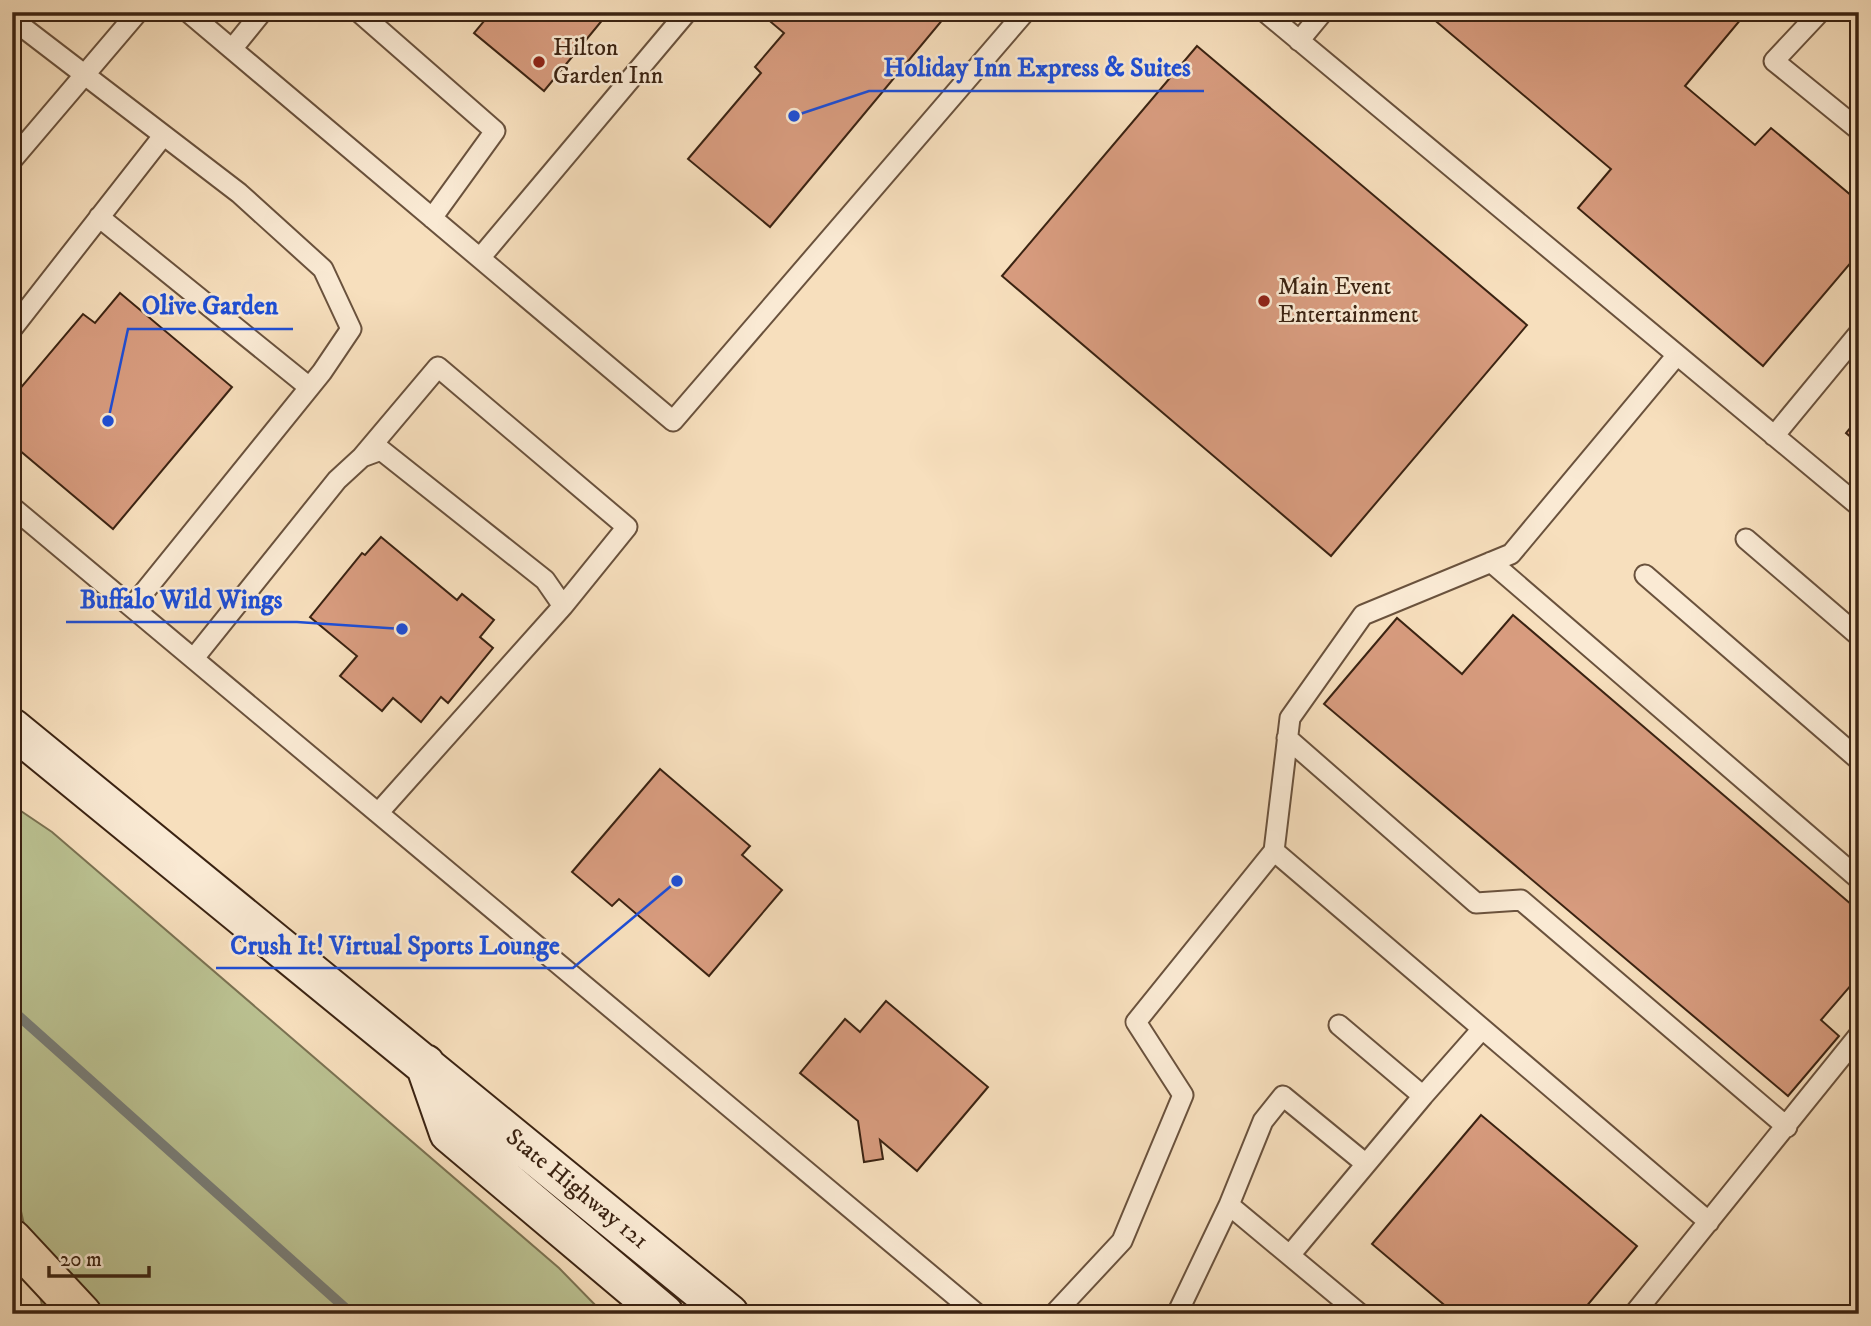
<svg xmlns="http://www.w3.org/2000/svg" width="1871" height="1326" viewBox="0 0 1871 1326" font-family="'IM FELL DW Pica',serif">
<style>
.green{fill:#bbc292;stroke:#7b7252;stroke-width:2}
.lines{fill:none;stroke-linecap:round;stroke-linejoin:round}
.stream{stroke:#797e78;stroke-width:10}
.building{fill:#d89c7f;stroke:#3b2312;stroke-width:2}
.lane-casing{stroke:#6a523d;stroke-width:23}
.secondary-casing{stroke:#3b2312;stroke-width:42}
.highway-casing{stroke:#3b2312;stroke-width:42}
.lane{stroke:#faead4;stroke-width:19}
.secondary{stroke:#faead4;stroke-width:38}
.highway{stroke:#f7dfbd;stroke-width:38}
.poi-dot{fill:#8f2418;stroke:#faead4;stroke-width:2.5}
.labels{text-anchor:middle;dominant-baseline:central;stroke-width:5;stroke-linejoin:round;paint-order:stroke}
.poi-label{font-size:24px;fill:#3b2312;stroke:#faead4;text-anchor:start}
.street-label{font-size:24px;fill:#3b2312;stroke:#faead4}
.leader{fill:none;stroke:#1d4ed8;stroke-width:2.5}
.callout-dot{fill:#1d4ed8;stroke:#faead4;stroke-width:2.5}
.callout-label{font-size:26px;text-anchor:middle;font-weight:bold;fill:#1d4ed8;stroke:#faead4;stroke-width:5;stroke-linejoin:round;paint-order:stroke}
</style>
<rect width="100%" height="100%" fill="#f7dfbd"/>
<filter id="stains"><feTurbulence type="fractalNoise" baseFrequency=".00286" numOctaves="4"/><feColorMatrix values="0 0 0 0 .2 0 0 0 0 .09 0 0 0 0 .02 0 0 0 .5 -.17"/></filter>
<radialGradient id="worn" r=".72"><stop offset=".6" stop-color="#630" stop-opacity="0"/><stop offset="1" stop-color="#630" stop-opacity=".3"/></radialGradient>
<path class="green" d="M 12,805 L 52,832 L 559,1268 L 604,1314 L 44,1314 L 12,1171 Z"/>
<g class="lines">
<path class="stream" d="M 12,1010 L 352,1314"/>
</g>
<path class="building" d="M 475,12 L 609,12 L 544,91 L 474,33 L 485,20 Z
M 759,12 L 949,12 L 770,227 L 688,159 L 761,73 L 755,67 L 784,33 Z
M 1425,12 L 1747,12 L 1685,86 L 1755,145 L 1771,128 L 1859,202 L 1859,253 L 1763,366 L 1578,208 L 1611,169 Z
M 1197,46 L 1527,325 L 1331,556 L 1002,276 Z
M 120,293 L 232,387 L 113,529 L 12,444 L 12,398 L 83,314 L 95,323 Z
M 1859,417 L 1859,444 L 1846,433 Z
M 381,537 L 457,600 L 462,594 L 494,620 L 480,637 L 493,648 L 448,703 L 441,697 L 421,722 L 393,698 L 382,711 L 340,676 L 357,656 L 310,617 L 362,553 L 365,555 Z
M 1513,615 L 1859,911 L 1859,976 L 1821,1020 L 1839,1036 L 1788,1096 L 1324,704 L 1397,618 L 1462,674 Z
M 660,769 L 750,846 L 742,855 L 782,890 L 709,976 L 619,899 L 612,906 L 572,872 Z
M 886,1001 L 988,1087 L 917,1171 L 880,1140 L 883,1159 L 864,1162 L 858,1121 L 800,1073 L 845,1019 L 860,1032 Z
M 1481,1115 L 1637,1246 L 1580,1314 L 1455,1314 L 1372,1244 Z"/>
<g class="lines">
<g class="lane-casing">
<path id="lane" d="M 188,12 L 673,421 L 1025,12
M 359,12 L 495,131 L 432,218
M 1265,12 L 1859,506
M 1820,12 L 1774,61 L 1859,130
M 12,19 L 239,193 L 323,269 L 351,329 L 322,372 L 132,607
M 1299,41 L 1323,12
M 232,49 L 262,12
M 12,160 L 138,12
M 99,217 L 309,387
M 480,258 L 687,12
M 12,329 L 163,136
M 1774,436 L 1859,333
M 362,457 L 438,367 L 627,527 L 563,606
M 12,507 L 977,1314
M 1746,539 L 1859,636
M 1491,562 L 1859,879
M 1645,575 L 1859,760
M 194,658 L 337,480 L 362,457 L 381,450 L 545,580 L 563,606 L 379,812
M 1287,738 L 1476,903 L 1521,900 L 1787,1127
M 1274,851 L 1709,1222
M 1339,1025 L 1423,1096 L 1482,1029
M 1290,1255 L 1423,1096
M 1054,1314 L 1122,1241 L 1183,1095 L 1136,1022 L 1274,851 L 1290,718 L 1363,615 L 1511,554 L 1677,355
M 1177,1314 L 1229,1205
M 1360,1314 L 1229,1205 L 1263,1121 L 1283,1096 L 1366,1164
M 1634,1314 L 1859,1035"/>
</g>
<g class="secondary-casing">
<path id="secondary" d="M 12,728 L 729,1314
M 425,1064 L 449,1133 L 664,1314"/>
</g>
<g class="highway-casing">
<path id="highway" d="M 12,1239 L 82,1314"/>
</g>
<use href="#lane" class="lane"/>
<use href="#secondary" class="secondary"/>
<use href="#highway" class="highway"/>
</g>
<g class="poi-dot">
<circle cx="539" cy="62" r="7"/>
<circle cx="1264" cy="301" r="7"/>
</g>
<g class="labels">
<g class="poi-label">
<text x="553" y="48">Hilton<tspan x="553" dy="28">Garden Inn</tspan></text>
<text x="1278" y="287">Main Event<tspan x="1278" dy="28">Entertainment</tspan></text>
</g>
<g class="street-label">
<text transform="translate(577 1189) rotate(39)">State Highway 121</text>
</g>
</g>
<path class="leader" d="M794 116L869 91H1204M108 421L128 329H293M402 629L297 622H66M677 881L573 968H216"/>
<g class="callout-dot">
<circle cx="794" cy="116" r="7"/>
<circle cx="108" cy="421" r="7"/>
<circle cx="402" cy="629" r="7"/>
<circle cx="677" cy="881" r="7"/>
</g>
<g class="callout-label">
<text x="1037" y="76">Holiday Inn Express &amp; Suites</text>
<text x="210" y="314">Olive Garden</text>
<text x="181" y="608">Buffalo Wild Wings</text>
<text x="395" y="954">Crush It! Virtual Sports Lounge</text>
</g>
<rect width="1871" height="1326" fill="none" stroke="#f7dfbd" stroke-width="42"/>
<rect x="14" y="14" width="1843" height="1298" fill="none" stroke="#3b2312" stroke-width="3.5"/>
<rect x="21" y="21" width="1829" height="1284" fill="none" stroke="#3b2312" stroke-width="2"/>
<path d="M49 1266v10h100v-10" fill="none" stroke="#3b2312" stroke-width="3.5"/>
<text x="60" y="1266" font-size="21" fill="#3b2312" stroke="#faead4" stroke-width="5" paint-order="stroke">20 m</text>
<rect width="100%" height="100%" filter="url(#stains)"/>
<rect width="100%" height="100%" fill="url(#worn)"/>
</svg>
